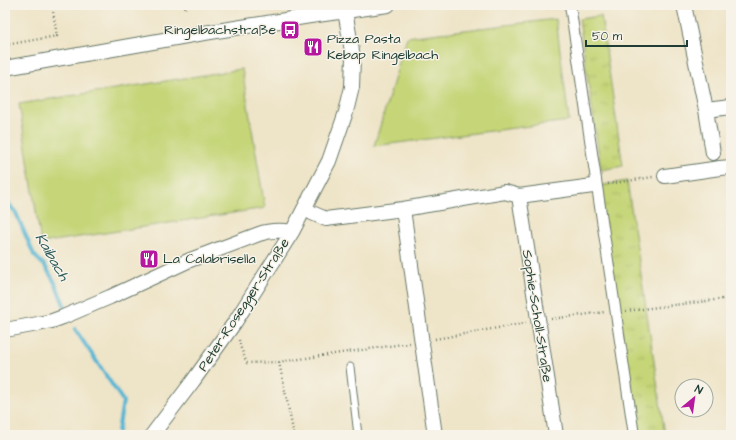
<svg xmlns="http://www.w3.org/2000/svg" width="736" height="440" viewBox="0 0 736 440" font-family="'Architects Daughter',sans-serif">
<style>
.grass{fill:url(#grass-tufts);stroke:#728956}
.pitch{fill:#c5d577;stroke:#728956}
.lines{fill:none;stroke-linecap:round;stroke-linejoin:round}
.stream{stroke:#54b6d3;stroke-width:4}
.service-casing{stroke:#677767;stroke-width:9}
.pedestrian-casing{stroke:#677767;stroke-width:12}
.minor-casing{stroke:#677767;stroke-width:16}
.path{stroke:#677767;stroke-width:2.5;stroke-dasharray:1 3;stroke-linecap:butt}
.service{stroke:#fff;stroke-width:7}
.pedestrian{stroke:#fff;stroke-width:10}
.minor{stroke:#fff;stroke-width:14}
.labels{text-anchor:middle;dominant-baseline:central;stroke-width:3;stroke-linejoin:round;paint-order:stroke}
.poi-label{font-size:14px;fill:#1f3d34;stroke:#f7f3e8;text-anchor:start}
.street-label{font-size:14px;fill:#1f3d34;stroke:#f7f3e8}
.water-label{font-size:15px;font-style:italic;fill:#2c5b5c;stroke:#f7f3e8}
</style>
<defs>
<pattern id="grass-tufts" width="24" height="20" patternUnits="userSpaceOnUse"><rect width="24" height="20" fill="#c5d577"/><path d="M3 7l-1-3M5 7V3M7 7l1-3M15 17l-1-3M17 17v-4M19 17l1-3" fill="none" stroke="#a9b868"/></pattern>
</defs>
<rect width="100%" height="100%" fill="#f7f3e8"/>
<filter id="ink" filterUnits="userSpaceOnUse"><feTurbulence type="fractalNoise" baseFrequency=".025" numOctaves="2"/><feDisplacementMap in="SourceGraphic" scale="8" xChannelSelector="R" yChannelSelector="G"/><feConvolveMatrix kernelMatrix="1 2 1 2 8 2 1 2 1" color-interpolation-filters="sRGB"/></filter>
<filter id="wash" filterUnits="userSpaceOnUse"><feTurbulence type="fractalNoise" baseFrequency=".012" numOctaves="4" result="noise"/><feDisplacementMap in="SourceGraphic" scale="16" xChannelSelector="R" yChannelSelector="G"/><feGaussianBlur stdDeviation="0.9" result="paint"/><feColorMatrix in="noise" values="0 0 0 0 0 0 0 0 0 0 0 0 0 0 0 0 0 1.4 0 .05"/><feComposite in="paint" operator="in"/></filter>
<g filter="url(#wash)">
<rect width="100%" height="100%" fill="#eee4c7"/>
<path class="grass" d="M 601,16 L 623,166 L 601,170 L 579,19 Z
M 627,181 L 665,435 L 634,435 L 597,186 Z"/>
<path class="pitch" d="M 556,19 L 569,121 L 374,146 L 407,37 Z
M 242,69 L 265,208 L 41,243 L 19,104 Z"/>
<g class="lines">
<path class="stream" d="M 5,199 L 16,213 L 34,255 L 45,266 L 54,281 L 65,307
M 75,329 L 123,401 L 118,431"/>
</g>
</g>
<g filter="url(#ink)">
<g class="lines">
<g class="service-casing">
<path id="service" d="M 350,367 L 358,435"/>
</g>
<g class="pedestrian-casing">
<path id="pedestrian" d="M 570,5 L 634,435"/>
</g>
<g class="minor-casing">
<path id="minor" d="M 684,5 L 706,110 L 713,153
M 5,68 L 198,34 L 310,16 L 388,5
M 706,110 L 731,107
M 665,176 L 720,168 L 731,167
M 519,196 L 556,435
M 305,207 L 312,213 L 326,219 L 403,209 L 505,192 L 519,196 L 593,186
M 403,209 L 435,435
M 5,330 L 38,324 L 52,321 L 63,317 L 110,297 L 190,260 L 259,234 C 270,230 280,230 292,232
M 152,435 L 193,381 L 235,322 L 292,232 L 329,161 L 346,112 L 352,87 L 353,57 L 344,5"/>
</g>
<path class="path" d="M 185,8 L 187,5
M 5,45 L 57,36 L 52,5
M 608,184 L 653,177
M 626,311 L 731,298
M 551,319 L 605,312
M 435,339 L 526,323
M 239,340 L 240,346 L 247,363 L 279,362 L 410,343
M 279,362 L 294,435"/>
<use href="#service" class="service"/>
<use href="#pedestrian" class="pedestrian"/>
<use href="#minor" class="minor"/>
</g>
</g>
<defs>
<g id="bus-square" transform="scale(1)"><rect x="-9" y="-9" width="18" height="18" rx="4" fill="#b5179e" stroke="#f7f3e8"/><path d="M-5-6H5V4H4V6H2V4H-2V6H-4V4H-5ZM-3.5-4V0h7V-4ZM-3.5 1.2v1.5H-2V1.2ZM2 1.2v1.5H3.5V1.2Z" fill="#fff"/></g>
<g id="restaurant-square" transform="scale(1)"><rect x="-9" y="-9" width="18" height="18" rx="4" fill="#b5179e" stroke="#f7f3e8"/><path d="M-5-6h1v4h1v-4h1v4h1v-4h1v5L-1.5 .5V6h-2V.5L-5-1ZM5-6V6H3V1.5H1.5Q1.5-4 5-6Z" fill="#fff"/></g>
</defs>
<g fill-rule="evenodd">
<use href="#bus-square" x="290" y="30"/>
<use href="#restaurant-square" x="313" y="47"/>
<use href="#restaurant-square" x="149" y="259"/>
</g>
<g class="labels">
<g class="poi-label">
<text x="276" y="30" text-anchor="end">Ringelbachstraße</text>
<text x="327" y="39">Pizza Pasta<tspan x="327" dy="16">Kebap Ringelbach</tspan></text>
<text x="163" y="259">La Calabrisella</text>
</g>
<g class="street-label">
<text transform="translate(244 305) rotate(-57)">Peter-Rosegger-Straße</text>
<text transform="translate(537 316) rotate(81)">Sophie-Scholl-Straße</text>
</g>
<g class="water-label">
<text transform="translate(52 257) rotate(60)">Kaibach</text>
</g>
</g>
<rect width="736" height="440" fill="none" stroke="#f7f3e8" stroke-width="20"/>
<g transform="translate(694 398) rotate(29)"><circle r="19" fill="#f7f3e8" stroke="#a1aaa0"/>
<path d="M0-3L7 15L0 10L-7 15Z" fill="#b5179e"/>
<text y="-6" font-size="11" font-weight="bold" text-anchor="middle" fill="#1f3d34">N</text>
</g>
<path d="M586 40v6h101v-6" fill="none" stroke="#1f3d34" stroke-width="2"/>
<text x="592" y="40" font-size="12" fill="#1f3d34" stroke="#f7f3e8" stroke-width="3" paint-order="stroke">50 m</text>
</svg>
